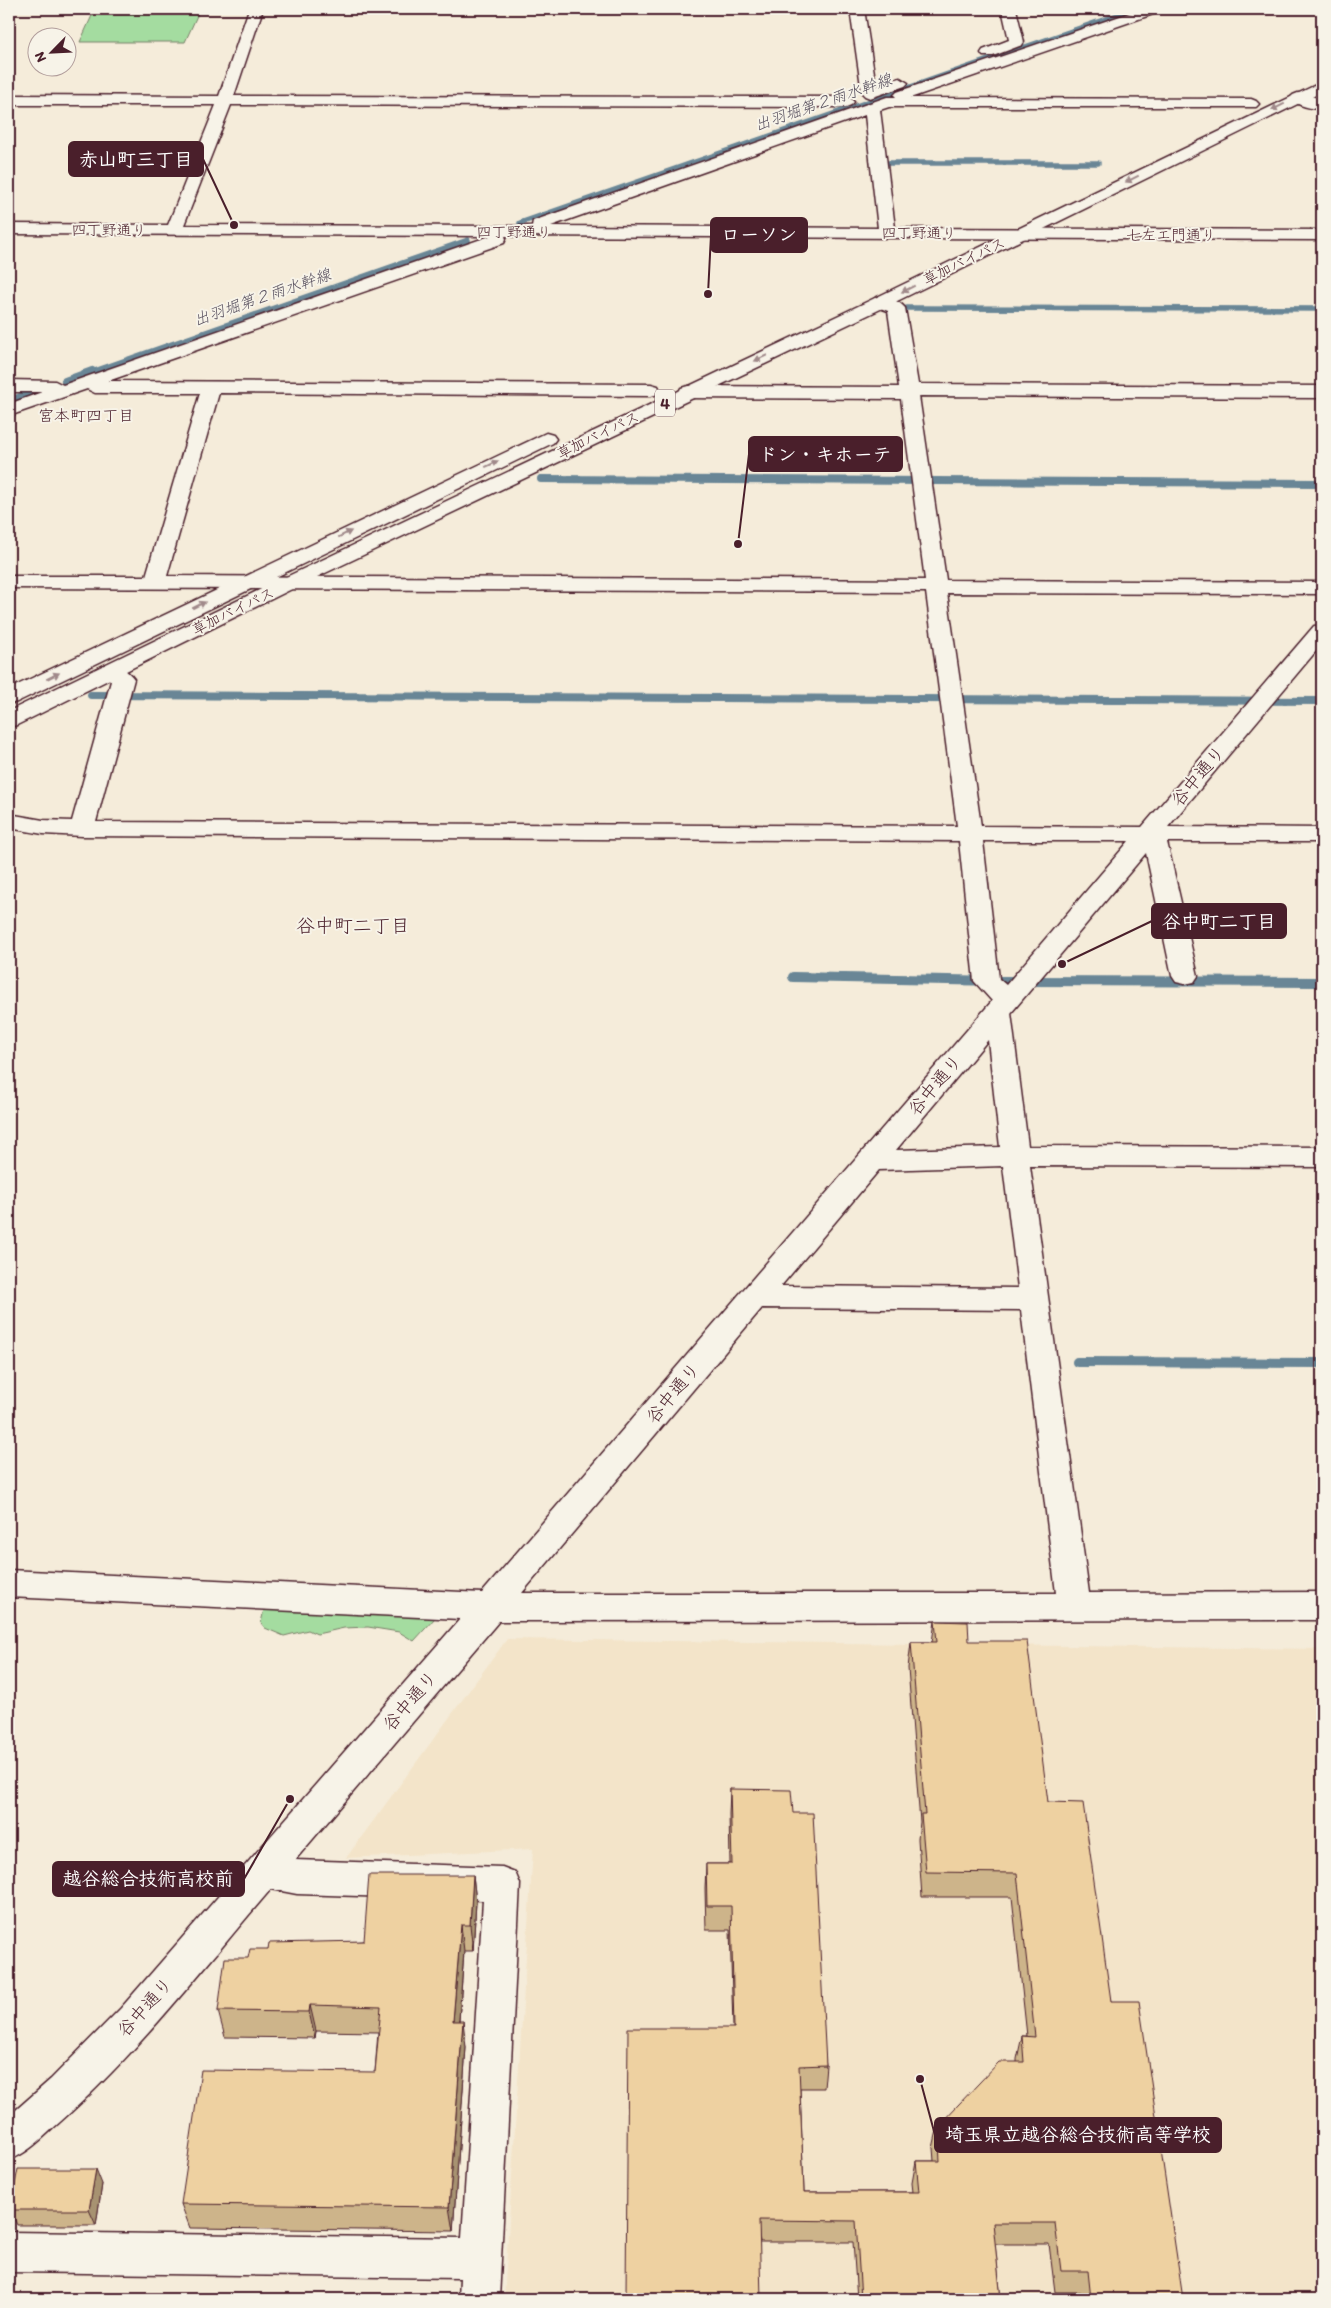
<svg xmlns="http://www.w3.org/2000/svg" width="1331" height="2308" viewBox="0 0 1331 2308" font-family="Itim,'Klee One',sans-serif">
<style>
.built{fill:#f3e4c9}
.green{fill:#a4dca0;stroke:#777e66}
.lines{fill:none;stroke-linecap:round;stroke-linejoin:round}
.stream-far2{stroke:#698696;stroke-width:5.5}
.stream-far1{stroke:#698696;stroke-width:8}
.stream{stroke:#698696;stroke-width:10}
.minor-casing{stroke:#4a1f2b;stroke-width:3}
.highway-casing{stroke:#4a1f2b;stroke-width:3}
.minor{fill:#f7f3e8;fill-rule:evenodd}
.highway{fill:#f7f3e8;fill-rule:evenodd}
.wall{fill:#cdb48a;stroke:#4a1f2b}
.shaded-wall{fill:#a79271;stroke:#4a1f2b}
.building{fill:#eed1a1;stroke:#4a1f2b}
.oneway{fill:#a0898a}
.labels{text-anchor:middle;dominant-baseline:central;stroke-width:4;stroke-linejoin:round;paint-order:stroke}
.far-street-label{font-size:15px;fill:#4a1f2b;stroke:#f7f3e8}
.far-water-label{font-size:16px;font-style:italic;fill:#5a5260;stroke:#f7f3e8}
.shield{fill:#f7f3e8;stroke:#7e5f64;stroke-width:1}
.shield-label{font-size:16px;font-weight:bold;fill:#4a1f2b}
.far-neighbourhood-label{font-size:16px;fill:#4a1f2b;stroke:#f7f3e8}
.street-label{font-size:18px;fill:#4a1f2b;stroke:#f7f3e8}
.neighbourhood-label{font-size:19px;fill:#4a1f2b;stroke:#f7f3e8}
.leader{fill:none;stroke:#4a1f2b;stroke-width:2}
.callout-dot{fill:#4a1f2b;stroke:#f7f3e8;stroke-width:2}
.callout{fill:#4a1f2b;stroke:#4a1f2b;stroke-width:2}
.callout-label{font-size:19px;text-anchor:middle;font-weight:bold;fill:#fff}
</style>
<rect width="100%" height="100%" fill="#f5ecda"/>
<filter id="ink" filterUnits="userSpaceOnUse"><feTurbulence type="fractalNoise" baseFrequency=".02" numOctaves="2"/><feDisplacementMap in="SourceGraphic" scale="10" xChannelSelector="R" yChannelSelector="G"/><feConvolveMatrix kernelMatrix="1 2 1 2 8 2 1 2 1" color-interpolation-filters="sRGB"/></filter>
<g filter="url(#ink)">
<path class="built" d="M 507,1639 L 1322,1649 L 1322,2299 L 504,2299 L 533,1849 L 346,1858 Z"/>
<path class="green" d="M 95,9 L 200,9 L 185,42 L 80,42 Z
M 264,1609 L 435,1618 L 414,1641 L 399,1632 L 368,1627 L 344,1628 L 317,1634 L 308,1630 L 284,1636 L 265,1628 L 261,1623 Z"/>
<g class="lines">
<path class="stream-far2" d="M 887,163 L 1098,163
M 520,223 L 1135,9
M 907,308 L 1322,309
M 89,373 L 468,240"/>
<path class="stream-far1" d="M 65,381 L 92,371
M 9,401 L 30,394
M 541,479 L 1322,483
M 91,695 L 1322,701"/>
<path class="stream" d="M 793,977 L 999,981 L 1322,982
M 1077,1362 L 1322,1363"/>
<g class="minor-casing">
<path id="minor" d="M 249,9 L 263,9 L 234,96 L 846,97 L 851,99 L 854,102 L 851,105 L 846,107 L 231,105 L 184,225 L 532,226 L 533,221 L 867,104 L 887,97 L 896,97 L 894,95 L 897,92 L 1141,9 L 1161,9 L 1159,12 L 910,98 L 1251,99 L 1256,101 L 1259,104 L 1256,107 L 889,107 L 880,110 L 895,228 L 1322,230 L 1322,240 L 505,236 L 506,239 L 504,243 L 108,381 L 651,384 L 658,386 L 660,390 L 658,394 L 651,396 L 219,393 L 167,576 L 925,580 L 901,399 L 688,398 L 681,396 L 679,392 L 681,388 L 688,386 L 899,387 L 888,311 L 875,306 L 872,302 L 875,298 C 884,296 899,300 905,308 L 918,384 L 1322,386 L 1322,398 L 919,396 L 946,580 L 1322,582 L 1322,594 L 947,593 L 981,826 L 1142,827 L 1314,626 L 1322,625 L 1322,644 L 1168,827 L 1322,828 L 1322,842 L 1167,842 L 1198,976 L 1194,982 L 1185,984 L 1176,982 L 1172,976 L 1146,853 L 1011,1013 L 1028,1146 L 1322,1147 L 1322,1167 L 1030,1166 L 1089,1593 L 1322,1592 L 1322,1620 L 499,1621 L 295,1860 L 502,1867 L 515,1872 L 520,1884 L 499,2299 L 459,2299 L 460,2278 L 9,2272 L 9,2232 L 462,2238 L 483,1900 L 297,1894 L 271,1889 C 203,1968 138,2053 60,2122 C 44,2136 29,2153 9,2160 L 9,2116 L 51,2079 L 121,2008 L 460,1619 L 9,1597 L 9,1570 L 482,1593 L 992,1001 L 974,981 L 959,841 L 82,836 L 43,834 L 9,828 L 9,814 L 43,820 L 72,821 L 111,681 L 100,671 L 103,666 C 115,663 127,669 134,679 L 96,822 L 957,826 L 926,592 L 9,588 L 9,576 L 146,576 L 200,393 L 95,393 L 87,389 L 9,416 L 9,404 L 42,392 L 9,392 L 9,380 L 55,381 L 63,385 L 490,236 L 9,234 L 9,224 L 168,225 L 216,105 L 9,105 L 9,95 L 219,96 ZM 865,115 L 878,228 L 551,226 ZM 983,841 L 1129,841 L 1006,985 L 999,979 ZM 988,1040 L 1000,1147 L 896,1150 ZM 1003,1166 L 1018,1288 L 781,1286 L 879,1170 ZM 762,1308 L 1021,1310 L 1056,1593 L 522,1593 Z
M 850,9 L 864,9 L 876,86 L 900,78 L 908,83 L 905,86 L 870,98 L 865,96 L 862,93 Z
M 1002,9 L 1016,9 L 1024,42 L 1022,45 L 993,56 L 983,56 L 981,53 L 983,50 L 1009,40 Z
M 1298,93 L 1322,99 L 1322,109 C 1313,109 1296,106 1290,98 L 1293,95 Z"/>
</g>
<g class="highway-casing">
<path id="highway" d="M 1322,82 L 1322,92 L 887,306 L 298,586 L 17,725 L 9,727 L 9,711 L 284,578 L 875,298 Z
M 546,433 L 553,435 L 556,439 L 553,443 L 17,702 L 9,704 L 9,689 Z"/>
</g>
<use href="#minor" class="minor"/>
<use href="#highway" class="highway"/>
</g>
<path class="wall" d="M 935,1621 L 969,1641 L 1048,1802 L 1111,2001 L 1183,2299 L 1082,2299 L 1081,2292 L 1055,2292 L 1049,2244 L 995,2244 L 1001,2299 L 857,2299 L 853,2242 L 760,2242 L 733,2028 L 730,1930 L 706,1930 L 705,1889 L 706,1864 L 730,1864 L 729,1814 L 730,1789 L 793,1813 L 826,2065 L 824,2088 L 800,2088 L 804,2192 L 913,2192 L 912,2183 L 916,2161 L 934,2161 L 933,2148 L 938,2126 L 1017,2062 L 1017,2059 L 1022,2036 L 1027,2036 L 1012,1897 L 922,1897 L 918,1839 L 920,1822 L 908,1668 L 911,1642 L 932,1642 Z
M 473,1875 L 476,1902 L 473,1951 L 464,1951 L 459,2021 L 466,2047 L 453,2231 L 190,2228 L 181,2204 L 375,2072 L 378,2032 L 316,2031 L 315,2038 L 225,2037 L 218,2011 L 248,1958 L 268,1949 L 364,1941 Z
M 102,2184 L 96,2225 L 17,2225 L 10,2210 Z"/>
<path class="shaded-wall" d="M 473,1875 L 476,1902 L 473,1951 L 470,1925 Z
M 461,1925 L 464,1951 L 457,2047 L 453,2021 Z
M 310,2005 L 316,2031 L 315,2038 L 309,2012 Z
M 463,2021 L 466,2047 L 453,2231 L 449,2207 Z
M 96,2169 L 102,2184 L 96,2225 L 89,2210 Z"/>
<path class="building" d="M 935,1621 L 968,1622 L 969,1641 L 1027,1641 L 1048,1802 L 1083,1803 L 1111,2001 L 1139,2001 L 1183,2299 L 1091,2299 L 1088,2271 L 1061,2271 L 1055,2223 L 993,2223 L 1001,2299 L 861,2299 L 856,2221 L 759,2220 L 761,2299 L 626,2299 L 628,2028 L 734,2028 L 731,1906 L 707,1906 L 706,1864 L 732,1864 L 730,1789 L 791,1790 L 793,1813 L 813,1813 L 826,2065 L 799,2066 L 804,2192 L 919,2192 L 916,2161 L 940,2161 L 938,2126 L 999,2062 L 1024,2062 L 1022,2036 L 1035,2037 L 1017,1873 L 926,1872 L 921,1814 L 925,1814 L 911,1642 L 937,1642 Z
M 369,1875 L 473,1875 L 470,1925 L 461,1925 L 453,2021 L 463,2021 L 449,2207 L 181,2204 L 201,2070 L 375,2072 L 381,2007 L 310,2005 L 309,2012 L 218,2011 L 225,1958 L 248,1958 L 250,1949 L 268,1949 L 269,1943 L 364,1941 Z
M 18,2169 L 96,2169 L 89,2210 L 10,2210 Z"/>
<defs><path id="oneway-solid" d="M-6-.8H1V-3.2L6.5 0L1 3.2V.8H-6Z" transform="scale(1.25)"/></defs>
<g class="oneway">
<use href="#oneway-solid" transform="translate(1278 107) rotate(154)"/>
<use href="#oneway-solid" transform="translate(1132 179) rotate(154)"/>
<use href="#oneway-solid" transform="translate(908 289) rotate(154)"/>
<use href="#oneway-solid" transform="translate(761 358) rotate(155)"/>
<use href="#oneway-solid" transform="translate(492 464) rotate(-25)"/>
<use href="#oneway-solid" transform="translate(345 534) rotate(-26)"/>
<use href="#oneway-solid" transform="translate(199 605) rotate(-26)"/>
<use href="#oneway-solid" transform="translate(53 676) rotate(-26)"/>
</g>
</g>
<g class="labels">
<g class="far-street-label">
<text x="109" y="230">四丁野通り</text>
<text x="514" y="232">四丁野通り</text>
<text x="919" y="233">四丁野通り</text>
<text x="1171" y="235">七左エ門通り</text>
<text transform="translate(964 261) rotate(-26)">草加バイパス</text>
<text transform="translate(598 435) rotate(-26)">草加バイパス</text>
<text transform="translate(233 611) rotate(-26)">草加バイパス</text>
</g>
<g class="far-water-label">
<text transform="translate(823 102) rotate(-19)">出羽堀第２雨水幹線</text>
<text transform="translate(262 297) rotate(-19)">出羽堀第２雨水幹線</text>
</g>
<rect class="shield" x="655" y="389.5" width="20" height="27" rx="4"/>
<g class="shield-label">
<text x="665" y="403">4</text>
</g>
<g class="far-neighbourhood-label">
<text x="86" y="415">宮本町四丁目</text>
</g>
<g class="street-label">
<text transform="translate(1198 776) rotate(-50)">谷中通り</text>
<text transform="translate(935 1085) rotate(-50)">谷中通り</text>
<text transform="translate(673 1393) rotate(-50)">谷中通り</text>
<text transform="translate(410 1701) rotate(-49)">谷中通り</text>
<text transform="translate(145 2007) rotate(-48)">谷中通り</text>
</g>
<g class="neighbourhood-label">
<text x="353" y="925">谷中町二丁目</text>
</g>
</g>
<path class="leader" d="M234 225L203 159M708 294L711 235M738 544L749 454M1062 964L1152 921M290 1799L244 1879M920 2079L935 2135"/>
<g class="callout-dot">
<circle cx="234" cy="225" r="5"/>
<circle cx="708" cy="294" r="5"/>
<circle cx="738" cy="544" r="5"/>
<circle cx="1062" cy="964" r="5"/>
<circle cx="290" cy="1799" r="5"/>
<circle cx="920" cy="2079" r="5"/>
</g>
<g class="callout">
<rect x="69" y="142" width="134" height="34" rx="5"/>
<rect x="711" y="218" width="96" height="34" rx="5"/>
<rect x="749" y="437" width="153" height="34" rx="5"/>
<rect x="1152" y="904" width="134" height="34" rx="5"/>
<rect x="53" y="1862" width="191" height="34" rx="5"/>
<rect x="935" y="2118" width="286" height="34" rx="5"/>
</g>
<g class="callout-label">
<text x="136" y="166">赤山町三丁目</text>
<text x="759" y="241">ローソン</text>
<text x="825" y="461">ドン・キホーテ</text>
<text x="1219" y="928">谷中町二丁目</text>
<text x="148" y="1885">越谷総合技術高校前</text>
<text x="1078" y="2141">埼玉県立越谷総合技術高等学校</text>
</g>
<rect width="1331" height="2308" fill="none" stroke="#f7f3e8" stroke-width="30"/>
<rect x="15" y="15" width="1301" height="2278" fill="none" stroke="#4a1f2b" stroke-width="2" filter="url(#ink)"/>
<g transform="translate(52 52) rotate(246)"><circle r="24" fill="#f7f3e8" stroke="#b29e9c"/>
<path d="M0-4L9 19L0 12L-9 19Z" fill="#4a1f2b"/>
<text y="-8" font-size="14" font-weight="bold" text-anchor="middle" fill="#4a1f2b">N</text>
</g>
</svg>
